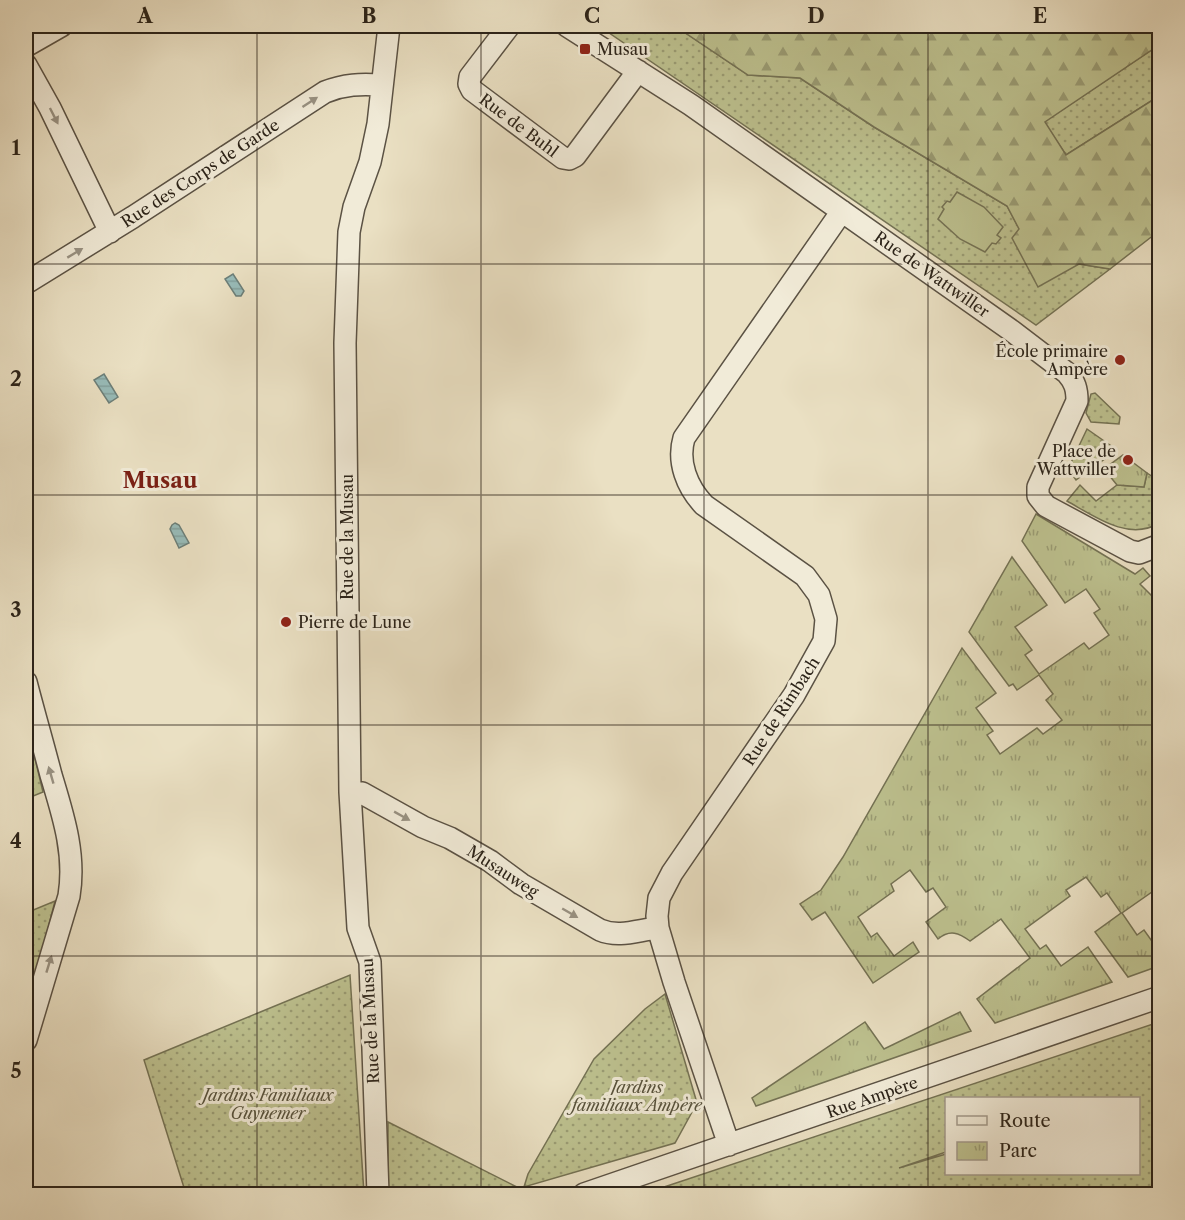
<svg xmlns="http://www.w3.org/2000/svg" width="1185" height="1220" viewBox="0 0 1185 1220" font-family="'Libre Caslon Text',serif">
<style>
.grass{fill:url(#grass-dots);stroke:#747254;stroke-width:1.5;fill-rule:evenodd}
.forest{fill:url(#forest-firs);stroke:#747254;stroke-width:1.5}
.park{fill:url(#park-tufts);stroke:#747254;stroke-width:1.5}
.pitch{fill:#bdc18f;stroke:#747254;stroke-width:1.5}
.water{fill:url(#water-rules);stroke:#6c7f79;stroke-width:1.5}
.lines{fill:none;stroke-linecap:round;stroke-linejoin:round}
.minor-casing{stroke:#5b5244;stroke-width:24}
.minor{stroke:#f1ebd8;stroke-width:21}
.oneway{fill:#989182}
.grid{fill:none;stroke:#2b2319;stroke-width:1.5;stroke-opacity:0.55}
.poi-dot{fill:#8f2418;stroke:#f1ebd8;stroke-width:2}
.labels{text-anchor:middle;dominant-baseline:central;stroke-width:6;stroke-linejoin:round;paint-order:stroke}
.poi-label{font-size:16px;fill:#2b2319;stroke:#f1ebd8;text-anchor:start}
.street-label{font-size:16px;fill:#2b2319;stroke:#f1ebd8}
.park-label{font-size:16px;font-style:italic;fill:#57523c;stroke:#f1ebd8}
.district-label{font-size:22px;font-weight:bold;fill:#7a1f14;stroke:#f1ebd8}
.neatline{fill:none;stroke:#2b2319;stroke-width:2}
.grid-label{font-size:20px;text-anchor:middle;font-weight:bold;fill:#2b2319}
</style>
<defs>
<pattern id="grass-dots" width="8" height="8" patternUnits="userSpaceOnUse" patternTransform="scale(1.5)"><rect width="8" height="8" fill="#bdc18f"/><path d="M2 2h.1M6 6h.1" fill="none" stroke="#9a9c74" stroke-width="1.8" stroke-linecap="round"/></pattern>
<pattern id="forest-firs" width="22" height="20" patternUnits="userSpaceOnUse" patternTransform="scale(1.5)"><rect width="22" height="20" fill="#bdc18f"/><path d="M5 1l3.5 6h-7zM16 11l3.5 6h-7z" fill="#9a9c74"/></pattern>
<pattern id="park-tufts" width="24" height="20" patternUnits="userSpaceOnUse" patternTransform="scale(1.5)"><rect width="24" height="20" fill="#bdc18f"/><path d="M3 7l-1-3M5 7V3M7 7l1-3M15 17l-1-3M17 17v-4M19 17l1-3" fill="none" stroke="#9a9c74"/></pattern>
<pattern id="water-rules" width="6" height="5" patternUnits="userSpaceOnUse" patternTransform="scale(1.5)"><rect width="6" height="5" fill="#98bcb9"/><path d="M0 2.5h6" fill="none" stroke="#83a19e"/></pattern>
</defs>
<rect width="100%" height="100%" fill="#eae0c3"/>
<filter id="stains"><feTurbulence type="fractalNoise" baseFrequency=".00333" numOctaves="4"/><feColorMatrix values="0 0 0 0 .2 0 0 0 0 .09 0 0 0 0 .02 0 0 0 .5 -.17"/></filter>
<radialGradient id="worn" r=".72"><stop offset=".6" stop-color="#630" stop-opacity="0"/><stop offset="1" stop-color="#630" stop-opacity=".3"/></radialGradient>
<path class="grass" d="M 599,26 L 675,26 L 748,75 L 800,78 L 874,127 L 1007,206 L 1020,230 L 1079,264 L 1110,269 L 1036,325 Z
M 1159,45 L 1159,96 L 1066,155 L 1044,122 Z
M 1095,393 L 1120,417 L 1119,424 L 1091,422 L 1086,413 L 1091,394 Z
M 1087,429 L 1117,450 L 1076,480 L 1068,469 Z
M 1147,473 L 1159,481 L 1159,523 C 1129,542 1094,516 1067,501 L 1080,485 L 1096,501 L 1117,485 L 1144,487 Z
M 26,721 L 43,792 L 26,799 Z
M 55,901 L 26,1016 L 26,913 Z
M 350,975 L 364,1194 L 186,1194 L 144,1060 Z
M 665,994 L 697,1103 L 675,1143 L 524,1187 L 528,1174 L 594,1059 L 645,1009 Z
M 1159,1022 L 1159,1194 L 643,1194 ZM 946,1098 L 1138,1098 L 1138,1174 L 946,1174 L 946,1154 L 899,1168 L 946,1152 Z
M 388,1122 L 517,1187 L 512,1194 L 388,1194 Z"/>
<path class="forest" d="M 675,26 L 1159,26 L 1159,45 L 1045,122 L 1066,155 L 1159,96 L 1159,231 L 1110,269 L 1079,264 L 1038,287 L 1012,238 L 1019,229 L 1007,206 L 874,127 L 800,78 L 748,75 Z"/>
<path class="park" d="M 1123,455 L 1147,473 L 1144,487 L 1117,485 L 1104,469 Z
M 1036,514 L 1135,574 L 1143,568 L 1150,576 L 1140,584 L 1159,603 L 1159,665 L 1155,668 L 1159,675 L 1160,705 L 1155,708 L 1160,715 L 1160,877 L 1156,880 L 1159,887 L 1122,913 L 1137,935 L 1144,930 L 1159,951 L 1159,966 L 1128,977 L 1095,932 L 1121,913 L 1107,893 L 1101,897 L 1086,877 L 1066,890 L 1070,896 L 1025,929 L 1040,949 L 1046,945 L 1061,966 L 1088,947 L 1112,982 L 995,1023 L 977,999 L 1030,958 L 1001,919 L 970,941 C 959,933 950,929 938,939 L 926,922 L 946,907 L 933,888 L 926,892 L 910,870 L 891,884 L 894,891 L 858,917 L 871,937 L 877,933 L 894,956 L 913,942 L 919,952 L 873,983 L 825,912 L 812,920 L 800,904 L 821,890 L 843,857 L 962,648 L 996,693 L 976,708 L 993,731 L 987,735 L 1000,754 L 1037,728 L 1043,734 L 1062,720 L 1046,700 L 1053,694 L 1039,675 L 1017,690 L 1013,684 L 1009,686 L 969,632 L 1012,557 L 1047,605 L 1015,627 L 1032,650 L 1025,655 L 1039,674 L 1084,643 L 1089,649 L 1109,635 L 1094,613 L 1100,609 L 1086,589 L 1065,603 L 1022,541 Z
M 960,1012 L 971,1031 L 756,1106 L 752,1098 L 865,1022 L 884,1049 Z"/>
<path class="pitch" d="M 957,192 L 984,207 L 1003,227 L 997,235 L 1001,238 L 996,244 L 992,243 L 985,252 L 960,239 L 938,219 L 944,209 L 942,207 L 947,201 L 950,202 Z"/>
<path class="water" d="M 233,274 L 244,291 L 241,296 L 236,296 L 225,279 Z
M 104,374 L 118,397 L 109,403 L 94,380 Z
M 175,523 L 179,525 L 189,543 L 179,548 L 170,529 L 172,525 Z"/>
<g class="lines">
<g class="minor-casing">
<path id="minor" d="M 509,26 L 470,77 L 469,84 L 472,90 L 563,158 L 569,159 L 575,156 L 638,71
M 567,26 L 691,105 L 1012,331 L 1067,373 C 1075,382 1077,389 1077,401 L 1038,487 L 1038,496 L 1046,506 L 1130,551 L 1139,553 L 1160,545
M 26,46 L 61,26
M 26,65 L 50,108 L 110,232
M 26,283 L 133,217 L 325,92 C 345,84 360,84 381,85
M 26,682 C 34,713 43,744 51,775 C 63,815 76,854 69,896 L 26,1040
M 350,792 L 362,793 L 423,827 L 450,838 L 490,861 L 521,884 L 600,930 C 619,938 638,930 658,928
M 729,1145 L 674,982 L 658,928 L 657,916 L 659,898 L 672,873 L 794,695 L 824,641 L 826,619 L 819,595 L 805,576 L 704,505 C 687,487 677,462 684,438 L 842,211
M 378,1194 L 370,962 L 358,928 L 350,792 L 345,343 L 349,232 L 354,207 L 370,162 L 378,124 L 389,26
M 584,1194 L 1160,997"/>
</g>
<use href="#minor" class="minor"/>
</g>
<defs><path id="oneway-solid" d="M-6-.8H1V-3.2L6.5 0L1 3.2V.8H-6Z" transform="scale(1.5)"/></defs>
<g class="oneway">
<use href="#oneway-solid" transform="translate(310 102) rotate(-33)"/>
<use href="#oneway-solid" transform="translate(54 116) rotate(63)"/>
<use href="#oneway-solid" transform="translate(75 253) rotate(-31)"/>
<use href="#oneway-solid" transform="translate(51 775) rotate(-106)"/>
<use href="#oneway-solid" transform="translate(402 816) rotate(29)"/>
<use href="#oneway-solid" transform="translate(570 913) rotate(30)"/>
<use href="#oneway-solid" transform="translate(49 964) rotate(-73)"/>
</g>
<path class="grid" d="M 257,26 L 257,1194M 481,26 L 481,1194M 704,26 L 704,1194M 928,26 L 928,1194M 26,264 L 1160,264M 26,495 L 1160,495M 26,725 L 1160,725M 26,956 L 1160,956"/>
<g class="poi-dot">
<rect x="579" y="43" width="12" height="12" rx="3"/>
<circle cx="1120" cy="360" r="6"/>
<circle cx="1128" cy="460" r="6"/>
<circle cx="286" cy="622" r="6"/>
</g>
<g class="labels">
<g class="poi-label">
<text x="597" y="49">Musau</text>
<text x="1108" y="351" text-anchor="end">École primaire<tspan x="1108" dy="18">Ampère</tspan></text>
<text x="1116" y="451" text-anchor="end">Place de<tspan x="1116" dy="18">Wattwiller</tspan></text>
<text x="298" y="622">Pierre de Lune</text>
</g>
<g class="street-label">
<text transform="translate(519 125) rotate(37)">Rue de Buhl</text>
<text transform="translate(200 173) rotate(-33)">Rue des Corps de Garde</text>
<text transform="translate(932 274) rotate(35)">Rue de Wattwiller</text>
<text transform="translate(347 537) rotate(-90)">Rue de la Musau</text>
<text transform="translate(781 711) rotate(-57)">Rue de Rimbach</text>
<text transform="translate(503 871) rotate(33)">Musauweg</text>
<text transform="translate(370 1021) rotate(-93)">Rue de la Musau</text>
<text transform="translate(872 1097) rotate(-19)">Rue Ampère</text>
</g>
<g class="park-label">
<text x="637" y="1087">Jardins<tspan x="637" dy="18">familiaux Ampère</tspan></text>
<text x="268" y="1095">Jardins Familiaux<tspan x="268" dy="18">Guynemer</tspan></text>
</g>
<g class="district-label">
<text x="160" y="480">Musau</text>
</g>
</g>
<rect width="1185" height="1220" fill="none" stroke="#eae0c3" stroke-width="66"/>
<rect x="945" y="1097" width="195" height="78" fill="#f1ebd8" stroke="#a29b8c" stroke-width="1.5"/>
<rect x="957" y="1116" width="30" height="9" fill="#f1ebd8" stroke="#a29b8c" stroke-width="1.5"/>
<text x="999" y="1127" font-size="18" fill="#2b2319">Route</text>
<rect x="957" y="1142" width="30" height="18" fill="url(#park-tufts)" stroke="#a29b8c" stroke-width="1.5"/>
<text x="999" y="1157" font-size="18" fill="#2b2319">Parc</text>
<rect x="33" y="33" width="1119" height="1154" class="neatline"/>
<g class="grid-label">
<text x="145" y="23">A</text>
<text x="369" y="23">B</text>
<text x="592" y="23">C</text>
<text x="816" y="23">D</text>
<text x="1040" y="23">E</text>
<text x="16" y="155">1</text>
<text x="16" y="386">2</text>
<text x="16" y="617">3</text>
<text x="16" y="848">4</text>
<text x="16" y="1078">5</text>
</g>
<rect width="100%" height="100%" filter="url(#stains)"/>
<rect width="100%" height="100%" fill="url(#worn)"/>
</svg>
